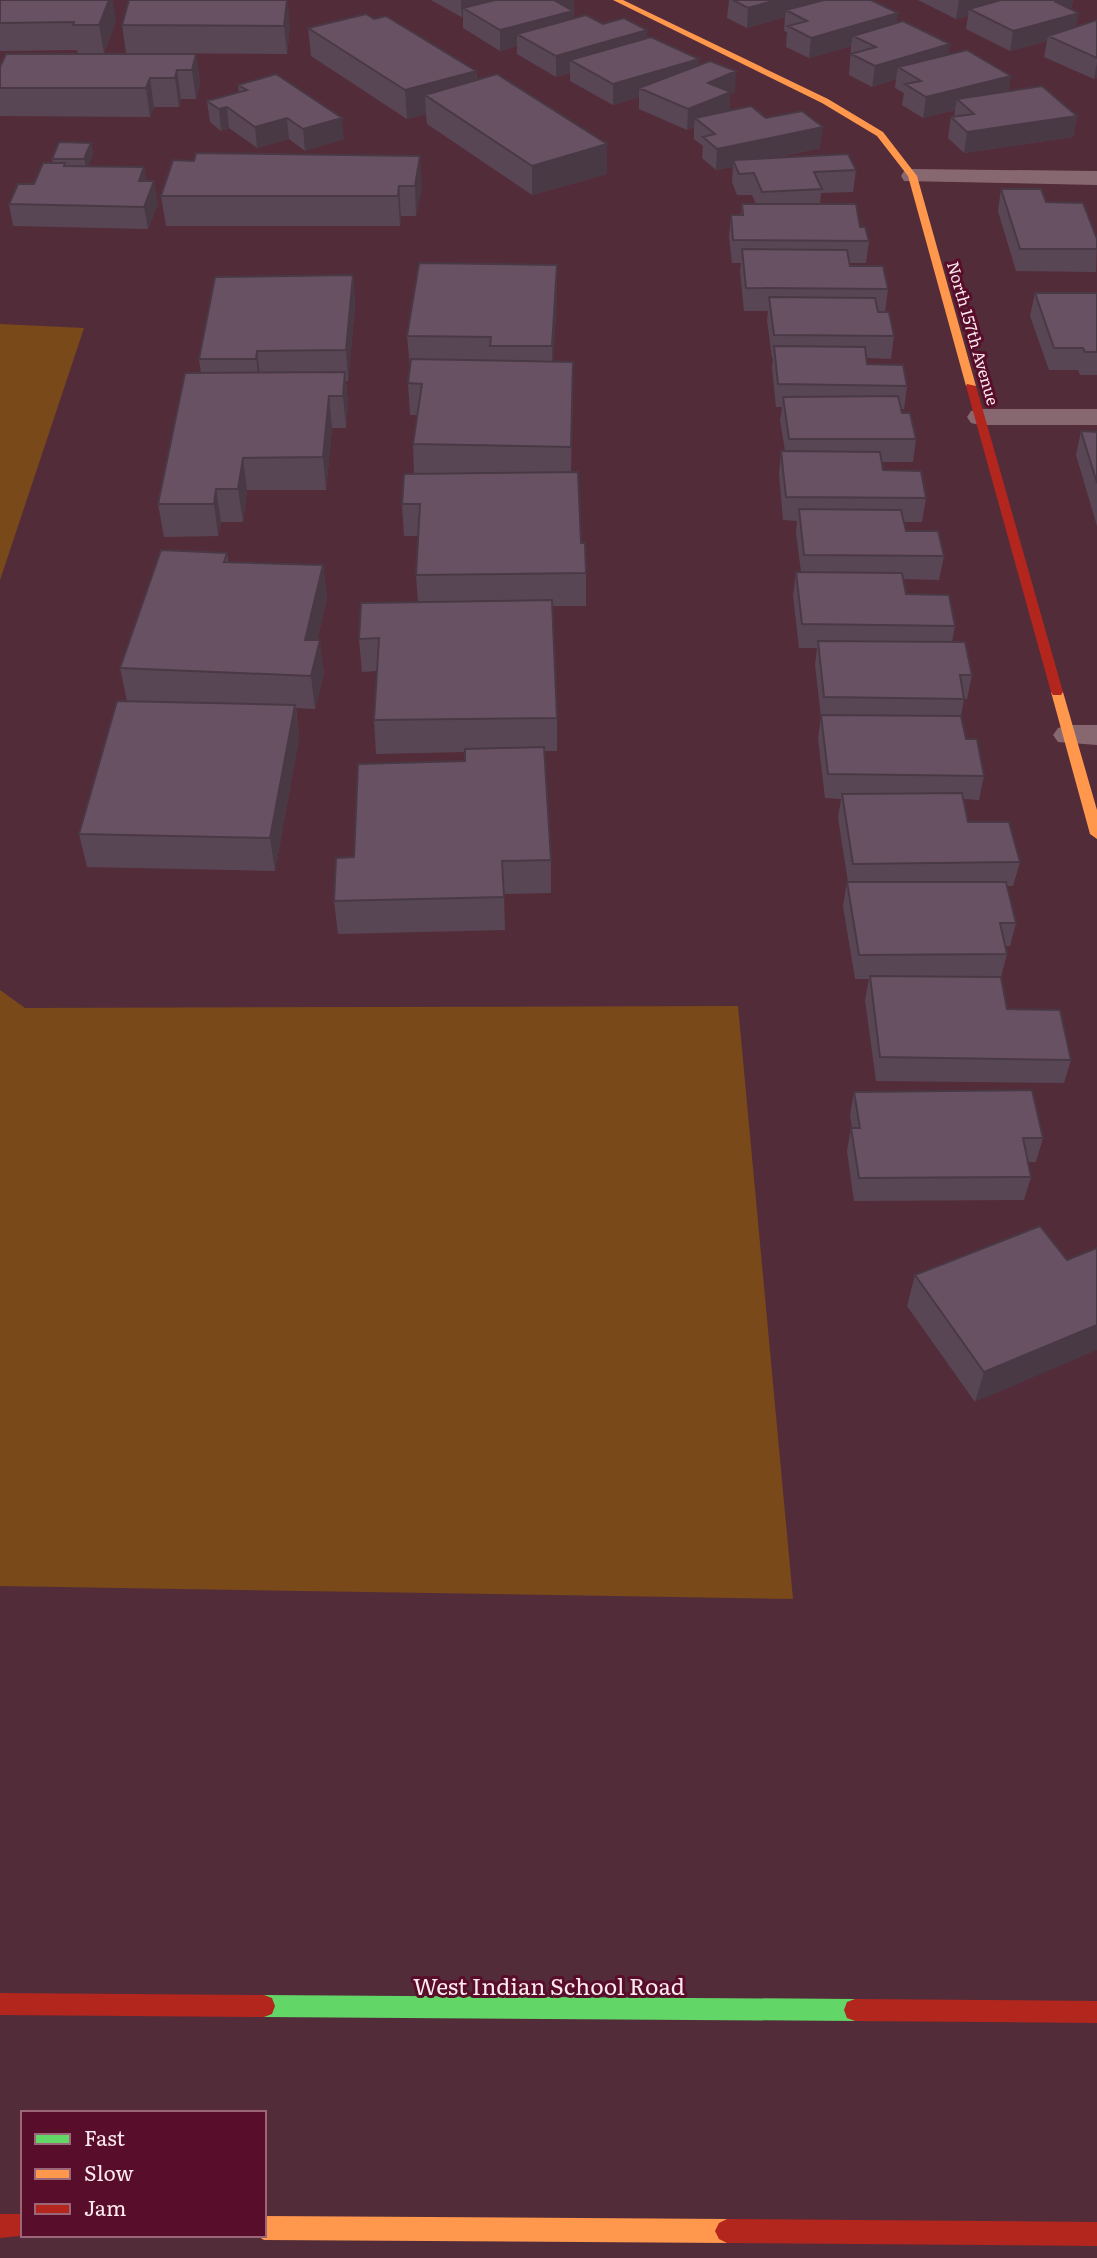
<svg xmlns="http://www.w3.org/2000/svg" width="1097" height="2258" viewBox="0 0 1097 2258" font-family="Literata,serif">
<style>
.green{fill:#79491a}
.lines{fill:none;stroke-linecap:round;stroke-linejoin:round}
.street{fill:#876870;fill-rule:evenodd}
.fast{fill:#63d668;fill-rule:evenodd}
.slow{fill:#ff974d;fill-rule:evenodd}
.jam{fill:#b3261e;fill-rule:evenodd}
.wall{fill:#594655}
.shaded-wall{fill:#493945}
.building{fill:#685163;stroke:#493945;stroke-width:2}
.labels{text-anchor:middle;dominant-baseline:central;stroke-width:6;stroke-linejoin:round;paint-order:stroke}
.far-street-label{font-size:16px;fill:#fdeaee;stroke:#580e2a}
.near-street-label{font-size:23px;fill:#fdeaee;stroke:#580e2a}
</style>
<rect width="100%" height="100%" fill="#532c39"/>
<path class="green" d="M 0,324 L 84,328 L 0,580 Z
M 0,990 L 25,1008 L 738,1006 L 793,1599 L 0,1586 Z"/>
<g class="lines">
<path class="street" d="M 912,169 L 1097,171 L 1097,185 L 904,181 L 901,176 L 904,171 Z
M 980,409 L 1097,409 L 1097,425 L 980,425 L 971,423 L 967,417 L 971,411 Z
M 1069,725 L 1097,725 L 1097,745 L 1058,742 L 1053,735 L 1058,728 Z"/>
<path class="fast" d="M 264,1995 L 855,1999 L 863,2002 L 866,2010 L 863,2018 L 855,2021 L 264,2017 L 256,2014 L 253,2006 L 256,1998 Z"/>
<path class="slow" d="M 613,0 L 623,0 L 828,99 L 883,132 L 917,176 L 976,386 L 975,388 L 966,386 L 908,176 L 877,136 L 822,103 Z
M 1057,688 L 1063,692 L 1097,810 L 1097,839 L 1090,834 L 1051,692 Z
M 264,2216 L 727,2219 L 735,2223 L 739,2231 L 735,2239 L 727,2243 L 264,2240 L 255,2235 L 264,2235 Z"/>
<path class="jam" d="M 967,384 L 976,386 L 1063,692 L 1061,695 L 1053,695 L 1051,692 L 966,386 Z
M 0,1993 L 264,1995 L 272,1998 L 275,2006 L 272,2014 L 264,2017 L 0,2015 Z
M 855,1999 L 1097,2001 L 1097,2023 L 855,2021 L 847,2018 L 844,2010 L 847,2002 Z
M 0,2214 L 23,2214 L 23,2235 L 29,2235 L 0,2238 Z
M 727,2219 L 1097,2222 L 1097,2246 L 727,2243 L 719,2239 L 715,2231 L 719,2223 Z"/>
</g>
<path class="wall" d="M 0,0 L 116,21 L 104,53 L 78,53 L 77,50 L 0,51 Z
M 431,0 L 574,0 L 574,15 L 573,16 L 573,19 L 647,30 L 647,38 L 699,59 L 699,65 L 735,92 L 730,94 L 729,111 L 766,118 L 820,148 L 775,158 L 856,170 L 853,192 L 821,193 L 820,204 L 860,227 L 869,241 L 866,263 L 850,263 L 850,266 L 888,289 L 885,312 L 878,312 L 894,336 L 891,359 L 867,358 L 867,364 L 907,386 L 904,409 L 901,409 L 902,413 L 916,439 L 913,462 L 882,462 L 883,470 L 926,498 L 922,522 L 904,522 L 906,531 L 944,556 L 939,580 L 903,579 L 906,594 L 955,626 L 952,642 L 972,675 L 967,699 L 964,699 L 961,716 L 966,739 L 984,776 L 979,800 L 964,799 L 968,822 L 1020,862 L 1013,886 L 1007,886 L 1016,923 L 1010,946 L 1005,946 L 1007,954 L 1001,977 L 1007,1009 L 1071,1060 L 1064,1083 L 876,1081 L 865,1000 L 869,979 L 855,979 L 843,906 L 847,882 L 848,882 L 838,818 L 841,799 L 825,798 L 818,739 L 821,717 L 815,665 L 817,648 L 799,648 L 793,596 L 796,572 L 801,572 L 796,533 L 797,521 L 783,520 L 779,474 L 781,451 L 785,451 L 780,420 L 782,407 L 776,407 L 772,368 L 773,358 L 772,358 L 767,320 L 768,311 L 744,311 L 740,271 L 741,263 L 732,263 L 729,237 L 731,215 L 741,215 L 742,204 L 756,204 L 752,195 L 737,195 L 732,182 L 733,167 L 716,170 L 702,158 L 703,146 L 694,139 L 694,127 L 687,130 L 639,109 L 639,97 L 613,105 L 570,81 L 570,73 L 556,77 L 517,54 L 517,46 L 500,51 L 463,28 L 463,18 Z
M 729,0 L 871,0 L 897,23 L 1009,91 L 1077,116 L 1073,137 L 964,153 L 948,138 L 951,117 L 954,117 L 955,110 L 923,118 L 902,105 L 904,93 L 895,88 L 896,79 L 872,87 L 849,75 L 851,46 L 809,58 L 786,47 L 787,32 L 784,31 L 785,17 L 747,28 L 727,18 Z
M 918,0 L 1073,0 L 1071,10 L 1076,27 L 1097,20 L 1097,77 L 1094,79 L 1044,57 L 1047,41 L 1010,51 L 966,29 L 968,16 L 956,19 Z
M 122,25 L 290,26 L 287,54 L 126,53 Z
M 308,28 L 476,71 L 477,80 L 607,144 L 607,174 L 532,195 L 427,124 L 426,114 L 407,119 L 311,56 Z
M 196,54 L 200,83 L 196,99 L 181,99 L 179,107 L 154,107 L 150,117 L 0,116 L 0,67 Z
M 238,85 L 344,139 L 305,151 L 289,139 L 257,148 L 229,128 L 221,131 L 210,122 L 207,101 L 239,93 Z
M 91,143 L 93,154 L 88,166 L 144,167 L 146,181 L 158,203 L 148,229 L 13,226 L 9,204 L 34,184 L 53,163 L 52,159 Z
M 173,160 L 422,186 L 416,216 L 401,216 L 400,226 L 166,226 L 161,196 Z
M 1001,189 L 1046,202 L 1097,239 L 1096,272 L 1016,271 L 998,211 Z
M 353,275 L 355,306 L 348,381 L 346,381 L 348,404 L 346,428 L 332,428 L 326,490 L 247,490 L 243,522 L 221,522 L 218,536 L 164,537 L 158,504 L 201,373 L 199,359 Z
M 1035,293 L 1097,293 L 1097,375 L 1080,375 L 1078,370 L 1049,370 L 1030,316 Z
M 557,296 L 553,361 L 573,362 L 571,472 L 586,573 L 586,606 L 552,606 L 557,718 L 557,751 L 544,751 L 551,860 L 551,893 L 504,894 L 505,930 L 338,934 L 334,901 L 354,857 L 465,761 L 465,752 L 376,754 L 374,720 L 377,671 L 362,672 L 359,639 L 418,602 L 416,575 L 418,536 L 404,536 L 402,504 L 414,474 L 413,444 L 417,415 L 410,415 L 408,383 L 410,367 L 407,336 Z
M 1081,431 L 1097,432 L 1097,526 L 1076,455 Z
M 227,553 L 228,562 L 323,565 L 327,598 L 317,640 L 324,673 L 315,709 L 296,708 L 299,738 L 275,871 L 87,867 L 79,834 L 127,701 L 120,668 Z
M 854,1092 L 1043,1138 L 1036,1162 L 1028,1162 L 1031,1177 L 1024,1200 L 854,1201 L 847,1151 L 851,1128 L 852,1128 L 850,1115 Z
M 1067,1260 L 975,1402 L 907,1306 L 915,1275 Z"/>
<path class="shaded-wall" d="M 109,0 L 113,0 L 116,21 L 104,53 L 99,25 Z
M 288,0 L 290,26 L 287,54 L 284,26 Z
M 461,0 L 529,0 L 463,8 L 463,18 L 462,18 Z
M 554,0 L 574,0 L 573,31 L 517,34 L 517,46 L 500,51 L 500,30 Z
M 777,0 L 824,0 L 786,10 L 785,17 L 747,28 L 748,8 Z
M 959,0 L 1024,0 L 969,9 L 968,16 L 956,19 Z
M 1064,0 L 1073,0 L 1070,15 L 1079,13 L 1075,33 L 1048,36 L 1047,41 L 1010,51 L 1013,31 L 1056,2 Z
M 898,13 L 895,34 L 853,36 L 851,46 L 809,58 L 811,38 Z
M 647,30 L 647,51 L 570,60 L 570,73 L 556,77 L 556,56 Z
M 950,44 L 947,64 L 898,67 L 896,79 L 872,87 L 875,66 Z
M 196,54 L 200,83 L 196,99 L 192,70 Z
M 699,59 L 698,79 L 639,88 L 639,97 L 613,105 L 613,84 Z
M 1097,62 L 1097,77 L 1094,79 Z
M 177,70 L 181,99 L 179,107 L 175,78 Z
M 476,71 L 477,99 L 425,95 L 426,114 L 407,119 L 405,90 Z
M 736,71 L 735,92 L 730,94 L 729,113 L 695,118 L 694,127 L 687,130 L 688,109 L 708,83 Z
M 1011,76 L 1008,97 L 957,99 L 955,110 L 923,118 L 926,97 Z
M 150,78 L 154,107 L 150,117 L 146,88 Z
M 227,107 L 229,128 L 221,131 L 219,109 Z
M 1077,116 L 1073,137 L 964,153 L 967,132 Z
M 287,118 L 289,139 L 257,148 L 255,127 Z
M 342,118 L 344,139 L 305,151 L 303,129 Z
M 823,127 L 820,148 L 736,166 L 733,160 L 733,167 L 716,170 L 717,149 Z
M 91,143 L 93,154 L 87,171 L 84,159 Z
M 607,144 L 607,174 L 532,195 L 532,166 Z
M 420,156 L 422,186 L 416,216 L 415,186 Z
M 144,167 L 148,188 L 139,181 Z
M 154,181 L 158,203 L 148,229 L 144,207 Z
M 399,186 L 401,216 L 400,226 L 398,196 Z
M 557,265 L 557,296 L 552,378 L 552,346 Z
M 353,275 L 355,306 L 348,381 L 346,350 Z
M 257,351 L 261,382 L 260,391 L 256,359 Z
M 345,372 L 348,404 L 346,428 L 343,396 Z
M 329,396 L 332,428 L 326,490 L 323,457 Z
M 243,458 L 247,490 L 243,522 L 238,489 Z
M 216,489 L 221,522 L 218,536 L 214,504 Z
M 323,565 L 327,598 L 309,673 L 305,640 Z
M 320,640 L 324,673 L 315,709 L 311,676 Z
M 295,705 L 299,738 L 275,871 L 270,838 Z
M 1097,1325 L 1097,1350 L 975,1402 L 984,1372 Z"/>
<path class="building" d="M 0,0 L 109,0 L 99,25 L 73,25 L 74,22 L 0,23 Z
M 129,0 L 287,0 L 284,26 L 122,25 Z
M 495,0 L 555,0 L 554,0 L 573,11 L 500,30 L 463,8 Z
M 733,0 L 777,0 L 748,8 Z
M 824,0 L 871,0 L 898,13 L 811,38 L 788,26 L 807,21 L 786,10 Z
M 1001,0 L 1064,0 L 1056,2 L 1079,13 L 1013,31 L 969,9 Z
M 366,14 L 374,19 L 386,16 L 476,71 L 405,90 L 308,28 Z
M 586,15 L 603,24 L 624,18 L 647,30 L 556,56 L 517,34 Z
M 1097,20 L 1097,58 L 1048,36 Z
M 903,21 L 950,44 L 875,66 L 851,54 L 876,47 L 853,36 Z
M 651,37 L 699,59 L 613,84 L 570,60 Z
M 967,50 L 1011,76 L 926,97 L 905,84 L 921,81 L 898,67 Z
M 6,54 L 196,54 L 192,70 L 177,70 L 175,78 L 150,78 L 146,88 L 0,88 L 0,67 Z
M 710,61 L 736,71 L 708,83 L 731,92 L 688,109 L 639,88 Z
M 276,74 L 342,118 L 303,129 L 287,118 L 255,127 L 227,107 L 219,109 L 207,101 L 247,90 L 238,85 Z
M 497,74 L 607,144 L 532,166 L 425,95 Z
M 1042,86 L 1077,116 L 967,132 L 951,117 L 974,114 L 957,99 Z
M 751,106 L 766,118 L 802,111 L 823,127 L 717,149 L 703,137 L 715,134 L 695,118 Z
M 59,142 L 91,143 L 84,159 L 52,159 Z
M 196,153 L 420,156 L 415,186 L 399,186 L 398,196 L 161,196 L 173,160 L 194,161 Z
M 848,154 L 856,170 L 814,172 L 822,189 L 762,192 L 754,173 L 739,174 L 733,160 Z
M 43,163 L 65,163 L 64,166 L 144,167 L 139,181 L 154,181 L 144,207 L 9,204 L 18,184 L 34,184 Z
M 1001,189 L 1041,189 L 1046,202 L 1083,203 L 1097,239 L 1097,249 L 1020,249 Z
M 742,204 L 856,204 L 860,227 L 865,227 L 869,241 L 733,240 L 731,215 L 743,215 Z
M 742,249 L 847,250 L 850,266 L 883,266 L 888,289 L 746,288 Z
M 419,263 L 557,265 L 552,346 L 490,346 L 491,337 L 407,336 Z
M 353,275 L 346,350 L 257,351 L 256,359 L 199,359 L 215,277 Z
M 1035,293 L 1097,293 L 1097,352 L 1085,352 L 1083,348 L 1054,348 Z
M 769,297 L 875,298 L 878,312 L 889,312 L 894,336 L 774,335 Z
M 774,346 L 865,347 L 867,364 L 903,365 L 907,386 L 778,384 Z
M 411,359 L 573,362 L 571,447 L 413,444 L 422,384 L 408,383 Z
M 345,372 L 343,396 L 329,396 L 323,457 L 243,458 L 238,489 L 216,489 L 214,504 L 158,504 L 185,373 Z
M 898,396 L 902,413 L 910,413 L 916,439 L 789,439 L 783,397 Z
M 1081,431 L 1097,432 L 1097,483 Z
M 781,451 L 880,452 L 883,470 L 921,471 L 926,498 L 786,497 Z
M 578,472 L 581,543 L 585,543 L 586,573 L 416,575 L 420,504 L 402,504 L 404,474 Z
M 799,509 L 901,510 L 906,531 L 938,531 L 944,556 L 804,555 Z
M 161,550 L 227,553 L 224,562 L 323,565 L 305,640 L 320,640 L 311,676 L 120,668 Z
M 796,572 L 902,573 L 906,594 L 949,595 L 955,626 L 802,624 Z
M 552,600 L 557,718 L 374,720 L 379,638 L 359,639 L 361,603 Z
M 818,641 L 965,642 L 972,675 L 960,675 L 964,699 L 824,697 Z
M 117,701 L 295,705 L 270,838 L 79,834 Z
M 821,715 L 961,716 L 966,739 L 977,739 L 984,776 L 828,774 Z
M 544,747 L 551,860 L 502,861 L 504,897 L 334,901 L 336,858 L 354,857 L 358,764 L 465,761 L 465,749 Z
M 962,793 L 968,822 L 1009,822 L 1020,862 L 853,864 L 842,794 Z
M 847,882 L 1006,882 L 1016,923 L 1000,923 L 1007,954 L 859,955 Z
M 870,976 L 1001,977 L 1007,1009 L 1060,1010 L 1071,1060 L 880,1057 Z
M 1032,1090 L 1043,1138 L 1023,1138 L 1031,1177 L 859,1178 L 851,1128 L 860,1128 L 854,1092 Z
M 1040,1226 L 1067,1260 L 1097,1248 L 1097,1325 L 984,1372 L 915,1275 Z"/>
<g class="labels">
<g class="far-street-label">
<text transform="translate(974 333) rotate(74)">North 157th Avenue</text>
</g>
<g class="near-street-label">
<text x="549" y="1985">West Indian School Road</text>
</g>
</g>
<rect x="21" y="2111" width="245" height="126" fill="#580e2a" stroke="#9a6678" stroke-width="2"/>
<rect x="35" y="2134" width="35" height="10" fill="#63d668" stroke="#9a6678" stroke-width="2"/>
<text x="84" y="2146" font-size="21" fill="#fdeaee">Fast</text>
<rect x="35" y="2169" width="35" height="10" fill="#ff974d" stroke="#9a6678" stroke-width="2"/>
<text x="84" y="2181" font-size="21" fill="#fdeaee">Slow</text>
<rect x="35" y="2204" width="35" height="10" fill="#b3261e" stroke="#9a6678" stroke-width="2"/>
<text x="84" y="2216" font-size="21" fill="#fdeaee">Jam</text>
</svg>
